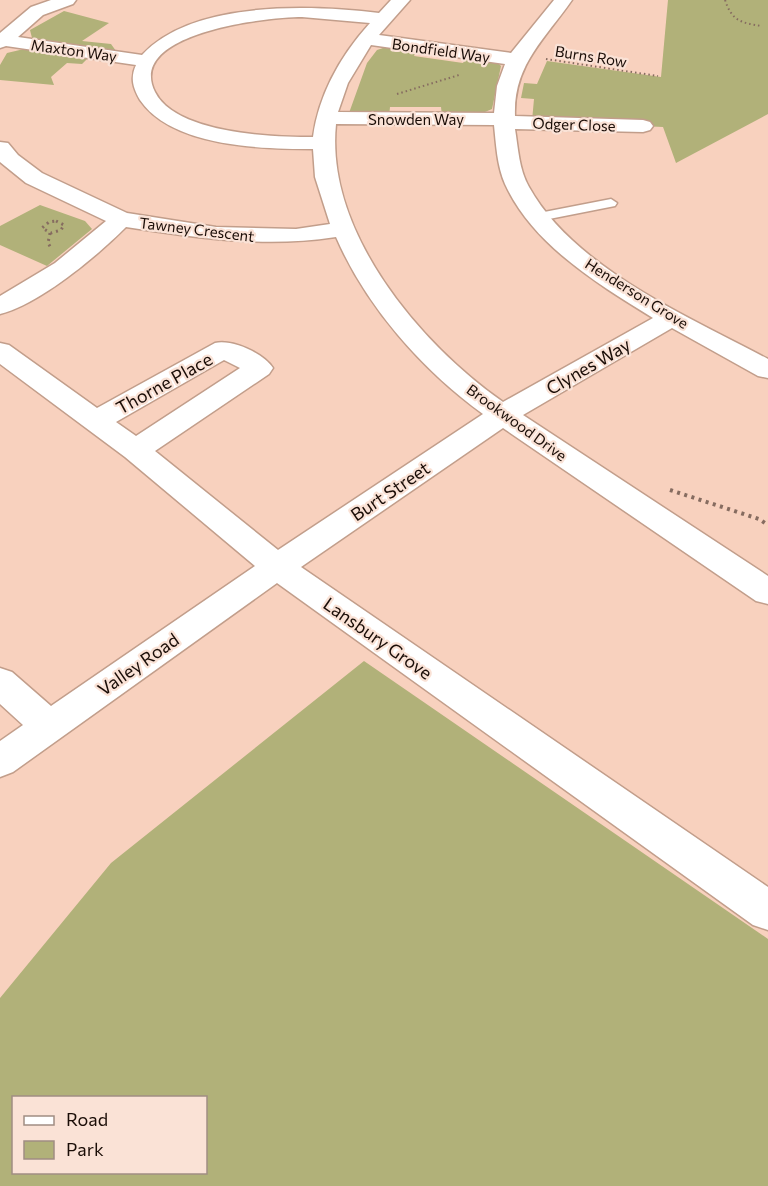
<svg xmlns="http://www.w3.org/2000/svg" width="768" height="1186" viewBox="0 0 768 1186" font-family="Commissioner,sans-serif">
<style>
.green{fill:#b1b179;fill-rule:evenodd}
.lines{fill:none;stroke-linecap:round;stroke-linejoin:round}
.service-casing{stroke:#c29e8b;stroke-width:3}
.minor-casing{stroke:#c29e8b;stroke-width:3}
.path-far2{stroke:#866c60;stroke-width:2;stroke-dasharray:1.5 3;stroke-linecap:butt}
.path-far1{stroke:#866c60;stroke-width:3;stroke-dasharray:2 4;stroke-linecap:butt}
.path{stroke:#866c60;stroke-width:4;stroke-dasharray:3 4.5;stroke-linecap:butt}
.service{fill:#fff;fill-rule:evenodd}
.minor{fill:#fff;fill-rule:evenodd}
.labels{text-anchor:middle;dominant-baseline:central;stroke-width:4.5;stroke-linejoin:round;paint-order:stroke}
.far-street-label{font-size:15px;fill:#1a0d07;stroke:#fae2d6}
.street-label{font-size:18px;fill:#1a0d07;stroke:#fae2d6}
</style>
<rect width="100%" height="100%" fill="#f8d1be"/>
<path class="green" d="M 668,0 L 768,0 L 768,114 L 676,163 L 663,127 L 532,121 L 534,99 L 521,98 L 524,83 L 537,84 L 547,61 L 661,77 Z
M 64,11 L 109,23 L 82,41 L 111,44 L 116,51 L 32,38 L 30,30 Z
M 389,46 L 417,49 L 414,56 L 463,63 L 467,56 L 494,59 L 501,66 L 492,109 L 478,115 L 442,116 L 441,107 L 390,107 L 389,116 L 349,113 L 367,63 L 377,50 Z
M 24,49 L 88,58 L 82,64 L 67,63 L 51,77 L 54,85 L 0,80 L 0,65 L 7,53 Z
M 40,205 L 85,221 L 92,229 L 47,266 L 0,245 L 0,226 Z
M 364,661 L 768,939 L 768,1186 L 0,1186 L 0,998 L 111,863 ZM 14,1098 L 206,1098 L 206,1172 L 14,1172 Z"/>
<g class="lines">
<g class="service-casing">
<path id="service" d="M 611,199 L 617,203 L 615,206 L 539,221 L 533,217 L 539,213 Z"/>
</g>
<g class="minor-casing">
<path id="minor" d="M 51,0 L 76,0 L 73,4 L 43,15 L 18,37 L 142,55 C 192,0 311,5 379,13 L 391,0 L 410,0 L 379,35 L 511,53 L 554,0 L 572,0 C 545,39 513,65 515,116 L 643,120 L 650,122 L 653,126 L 650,130 L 643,132 L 515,129 C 518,147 519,170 529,187 C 574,268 689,317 768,359 L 768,378 L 758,376 L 672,328 L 523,415 L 768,576 L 768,604 L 756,601 L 503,428 L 301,567 L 768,887 L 768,930 L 753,925 L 277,583 L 13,772 L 0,777 L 0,741 L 23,725 L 0,704 L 0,668 L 12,672 L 51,706 L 255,566 L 125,457 L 0,364 L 0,343 L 9,345 L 97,408 L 215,343 C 232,339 263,353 273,368 L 269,374 L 155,451 L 278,550 L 483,414 C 422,370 366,306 336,237 C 264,248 197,238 126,227 C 97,256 40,304 0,314 L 0,296 L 55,263 L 106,221 L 26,183 L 0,162 L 0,142 L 8,143 L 18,155 L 42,173 L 127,213 L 216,227 L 296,229 L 330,224 L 315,177 L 313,149 C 261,149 172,147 140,100 C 133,88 130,78 136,65 L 6,46 L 0,48 L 0,33 L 31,7 ZM 302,17 L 370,23 C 342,54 319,93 313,137 C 273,137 176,134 155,92 C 125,32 270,17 302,17 ZM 371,45 L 505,64 L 497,86 L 494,113 L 338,112 L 348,83 ZM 336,124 L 494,125 C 496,144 497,166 505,184 C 533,245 598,284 653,318 L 503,402 C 420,344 325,232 336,124 ZM 224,360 L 240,368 L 136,436 L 116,422 Z"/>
</g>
<path class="path-far2" d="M 725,0 C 732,21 741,23 762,26
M 546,59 L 658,76
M 397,94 L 459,75"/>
<path class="path-far1" d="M 56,221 L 64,225 L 61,230 L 51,233 L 42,228 L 49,222 Z
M 50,233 L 48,243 L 51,248"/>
<path class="path" d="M 670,490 L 759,519 L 768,525"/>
<use href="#service" class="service"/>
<use href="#minor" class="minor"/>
</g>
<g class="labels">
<g class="far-street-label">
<text transform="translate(74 50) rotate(8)">Maxton Way</text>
<text transform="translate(441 50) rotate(8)">Bondfield Way</text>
<text transform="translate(591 56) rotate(9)">Burns Row</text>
<text x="416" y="119">Snowden Way</text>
<text transform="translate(574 124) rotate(2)">Odger Close</text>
<text transform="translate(197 229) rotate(7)">Tawney Crescent</text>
<text transform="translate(637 293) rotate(32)">Henderson Grove</text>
<text transform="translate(517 422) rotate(36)">Brookwood Drive</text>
</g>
<g class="street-label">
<text transform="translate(588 366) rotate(-30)">Clynes Way</text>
<text transform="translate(164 383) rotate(-29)">Thorne Place</text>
<text transform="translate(390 491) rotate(-34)">Burt Street</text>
<text transform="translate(378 638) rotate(35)">Lansbury Grove</text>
<text transform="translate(138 664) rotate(-35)">Valley Road</text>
</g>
</g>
<rect x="12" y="1096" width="195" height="78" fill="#fae2d6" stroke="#a08d83" stroke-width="1.5"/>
<rect x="24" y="1116" width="30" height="9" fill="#ffffff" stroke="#a08d83" stroke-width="1.5"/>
<text x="66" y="1126" font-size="18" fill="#1a0d07">Road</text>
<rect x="24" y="1141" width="30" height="18" fill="#b1b179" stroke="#a08d83" stroke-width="1.5"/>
<text x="66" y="1156" font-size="18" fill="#1a0d07">Park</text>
</svg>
